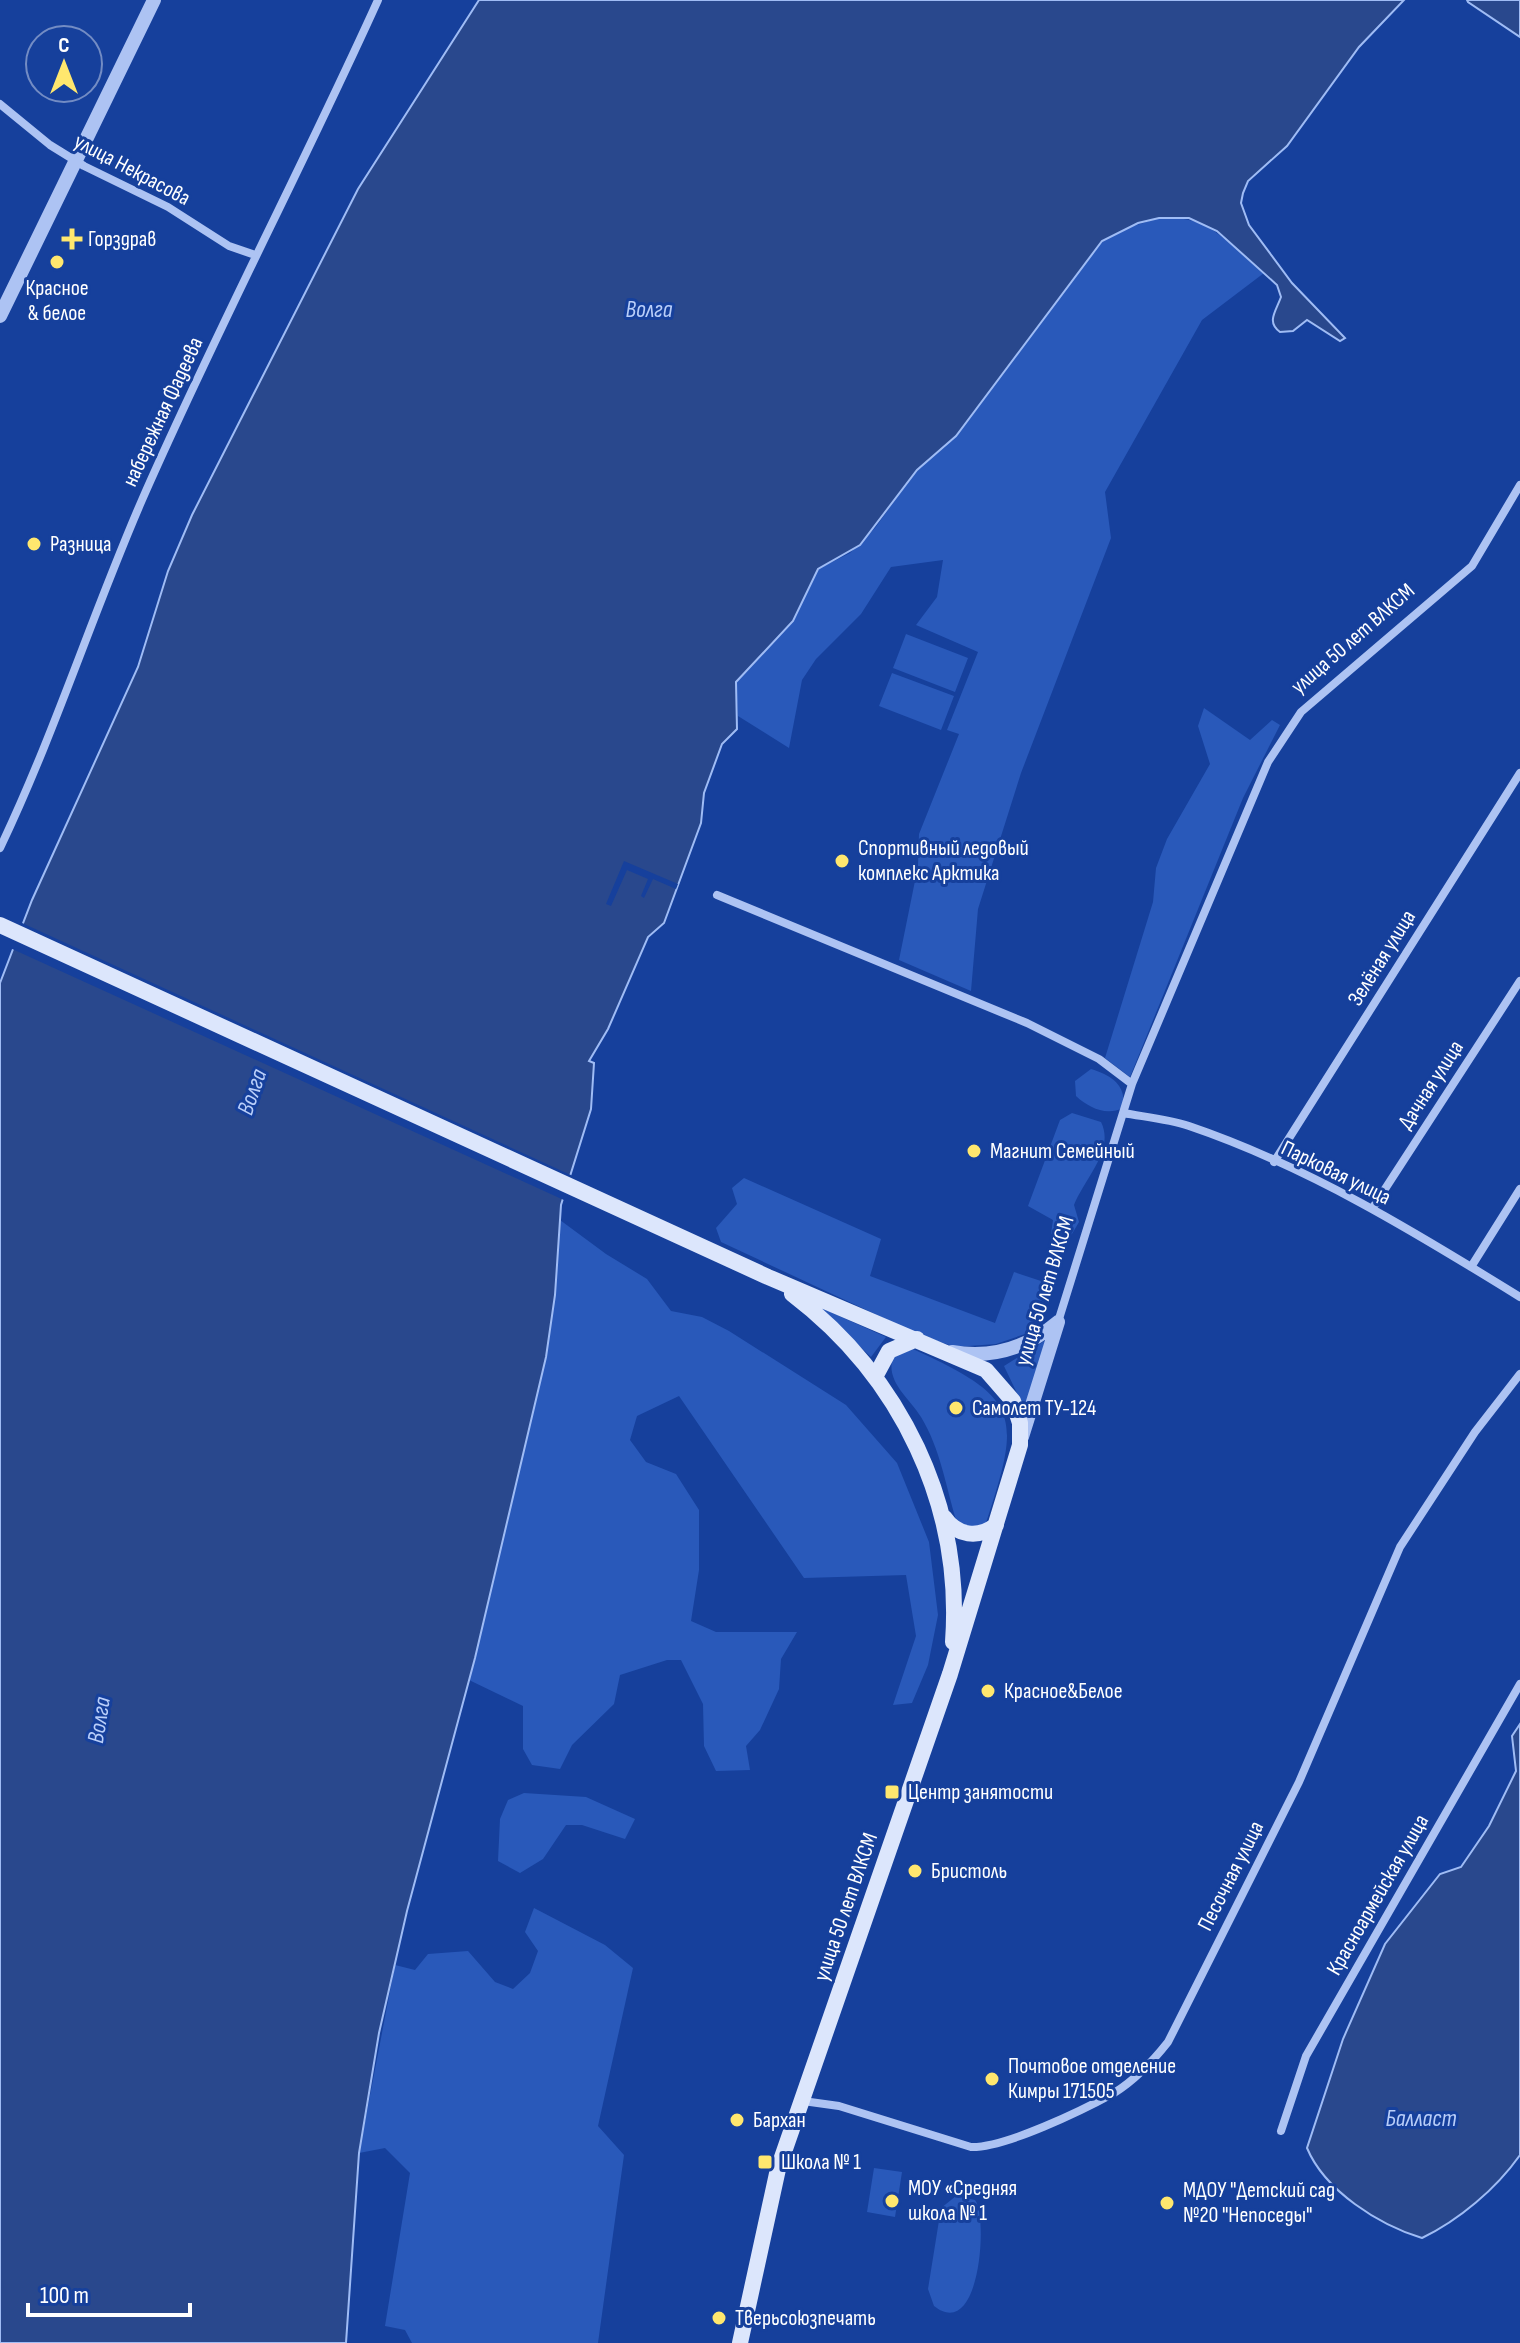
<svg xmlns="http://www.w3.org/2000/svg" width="1520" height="2343" viewBox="0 0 1520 2343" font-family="'Sofia Sans Condensed',sans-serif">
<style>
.green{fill:#2959ba}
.water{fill:#29488d;stroke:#9fbcf5;stroke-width:2}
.pier{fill:#16409c}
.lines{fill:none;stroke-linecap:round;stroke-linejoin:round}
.minor{stroke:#adc3f3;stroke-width:8}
.tertiary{stroke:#adc3f3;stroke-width:14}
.secondary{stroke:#dce6fc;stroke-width:16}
.poi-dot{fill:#ffe76e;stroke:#16409c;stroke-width:3}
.labels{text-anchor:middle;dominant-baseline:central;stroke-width:6;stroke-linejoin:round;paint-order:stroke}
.street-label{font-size:22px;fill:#fff;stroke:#16409c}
.poi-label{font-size:22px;fill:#fff;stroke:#16409c;text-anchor:start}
.water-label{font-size:24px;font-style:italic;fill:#b9cef9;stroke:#16409c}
</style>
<rect width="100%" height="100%" fill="#16409c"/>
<path class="green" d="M 1159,218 C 1212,214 1226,244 1264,273 L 1202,320 L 1105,492 L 1111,538 L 1021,773 L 978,909 L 971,991 L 899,960 L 918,866 L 919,834 L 959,734 L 947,730 L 978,652 L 916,625 L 937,597 L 943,560 L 891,567 L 861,614 L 816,659 L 802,680 L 789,748 L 738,716 L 736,682 L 793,621 L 818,569 L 850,553 L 875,528 L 917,470 L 945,447 L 1102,241 L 1118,231 Z
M 906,634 L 968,658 L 955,692 L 893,668 Z
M 892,673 L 954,696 L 941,730 L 879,706 Z
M 1204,708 L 1250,740 L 1272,720 L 1280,725 L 1243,798 L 1130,1077 L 1105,1058 L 1153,902 L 1156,868 L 1167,839 L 1210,764 L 1198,726 Z
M 1091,1069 C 1111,1075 1127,1085 1123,1108 C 1106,1116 1089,1108 1076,1096 L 1075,1081 Z
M 1072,1113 L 1101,1122 C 1115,1150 1085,1178 1074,1205 L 1079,1222 L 1069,1239 L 1051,1234 L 1053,1220 L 1028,1206 L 1060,1120 Z
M 744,1178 L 881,1239 L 870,1276 L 995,1323 L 1014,1272 L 1044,1282 L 1049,1295 L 1039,1324 L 1025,1334 L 996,1344 L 955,1347 L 922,1336 L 721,1242 L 716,1228 L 737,1204 L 732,1188 Z
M 560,1220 L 606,1254 L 647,1279 L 671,1311 L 702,1317 L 729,1331 L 846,1405 L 897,1463 L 929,1542 L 938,1615 L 928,1665 L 912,1703 L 893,1705 L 916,1636 L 906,1575 L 804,1578 L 679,1396 L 637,1416 L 630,1440 L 646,1462 L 676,1474 L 699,1510 L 699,1570 L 691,1621 L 716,1632 L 797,1632 L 781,1659 L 779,1689 L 760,1730 L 746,1746 L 750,1770 L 716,1771 L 704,1746 L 703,1704 L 681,1660 L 667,1660 L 620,1675 L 614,1704 L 572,1745 L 560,1769 L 532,1765 L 523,1749 L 523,1706 L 469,1680 L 546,1357 Z
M 817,1306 L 886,1337 L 871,1357 Z
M 1046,1340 L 1025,1410 L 1004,1366 Z
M 913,1349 C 1020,1398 1022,1414 986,1523 C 974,1530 967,1530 956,1520 C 946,1486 940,1448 921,1417 C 909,1398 885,1381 893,1357 Z
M 524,1793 L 586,1797 L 635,1819 L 625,1839 L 582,1825 L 566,1825 L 543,1859 L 520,1873 L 498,1861 L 500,1819 L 508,1800 Z
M 534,1908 L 605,1945 L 633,1968 L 598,2126 L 624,2155 L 598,2343 L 412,2343 L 405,2330 L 385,2326 L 410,2173 L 385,2148 L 359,2153 L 395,1965 L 415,1970 L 428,1954 L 468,1951 L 495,1982 L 513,1989 L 530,1973 L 538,1951 L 525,1932 Z
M 874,2168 L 902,2172 L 895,2217 L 867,2212 Z
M 956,2196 L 975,2200 C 988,2215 981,2343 934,2306 L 928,2289 L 941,2208 Z"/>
<path class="water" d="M 479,0 L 1404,0 L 1359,47 L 1287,146 L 1248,181 L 1243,193 L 1241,203 L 1249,225 L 1292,283 L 1345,338 L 1340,341 L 1307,320 L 1293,331 L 1280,332 C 1266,322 1276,311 1281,297 L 1277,285 L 1217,231 L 1189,218 L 1159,218 L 1138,223 L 1102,241 L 956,436 L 917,470 L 860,545 L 818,569 L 793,621 L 736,682 L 737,729 L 722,744 L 704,793 L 701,823 L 664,923 L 648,937 L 608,1029 L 589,1061 L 594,1063 L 591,1109 L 561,1205 L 555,1295 L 546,1357 L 475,1658 L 407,1911 L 379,2033 L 359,2153 L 346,2343 L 0,2343 L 0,983 L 32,900 L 138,667 L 168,571 L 192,515 L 358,189 Z
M 1467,0 L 1520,0 L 1520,37 L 1468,2 Z
M 1520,1724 L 1520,2155 C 1496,2189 1459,2220 1422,2238 C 1379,2225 1325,2191 1307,2148 L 1343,2039 L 1385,1944 L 1440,1874 L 1461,1867 L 1489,1826 L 1516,1771 L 1512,1736 Z"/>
<path class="pier" d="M 624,861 L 678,884 L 676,889 L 653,879 L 644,898 L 641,896 L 648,879 L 627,870 L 611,906 L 606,904 Z
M 20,922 L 573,1176 L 566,1201 L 10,948 Z"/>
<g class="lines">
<path class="minor" d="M 0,104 L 50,145 L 84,166 L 168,207 L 229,246 L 255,255
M 0,848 C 54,735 92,615 142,500 C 216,331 302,168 378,0
M 717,895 L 1027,1023 L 1099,1059 L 1132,1084
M 1123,1113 C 1145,1117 1168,1119 1189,1126 C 1307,1166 1415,1232 1520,1297
M 1274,1162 L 1520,773
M 1372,1209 L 1520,981
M 1471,1267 L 1520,1189
M 1058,1322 L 1132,1084 L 1268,762 L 1301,712 L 1472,566 L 1520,485
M 803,2101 L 839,2106 L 971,2147 C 1005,2148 1083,2110 1114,2093 C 1135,2080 1153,2061 1168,2042 L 1299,1782 L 1400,1547 L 1475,1432 L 1520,1374
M 1281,2131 L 1306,2056 L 1520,1684"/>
<path class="tertiary" d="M 0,316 L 154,0
M 952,1352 C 992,1359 1027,1348 1058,1322
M 1022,1437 L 1058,1322"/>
<path class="secondary" d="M 0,925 L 768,1277 L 986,1370 L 1013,1401 L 1020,1423 L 1020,1445 L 950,1674 L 778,2169 L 740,2343
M 792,1294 C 901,1377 963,1505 953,1642
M 875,1377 L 889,1351 L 917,1339
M 944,1517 C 957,1536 978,1539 996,1525"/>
</g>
<g class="poi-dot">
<path d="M68 227h8v8h8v8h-8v8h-8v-8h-8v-8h8z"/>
<circle cx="57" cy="262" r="8"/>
<circle cx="34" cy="544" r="8"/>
<circle cx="842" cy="861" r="8"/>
<circle cx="974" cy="1151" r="8"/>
<circle cx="956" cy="1408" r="8"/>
<circle cx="988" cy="1691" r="8"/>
<rect x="884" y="1784" width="16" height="16" rx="4"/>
<circle cx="915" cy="1871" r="8"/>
<circle cx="992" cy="2079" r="8"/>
<circle cx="737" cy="2120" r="8"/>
<rect x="757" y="2154" width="16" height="16" rx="4"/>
<circle cx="892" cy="2201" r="8"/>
<circle cx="1167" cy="2203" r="8"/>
<circle cx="719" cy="2318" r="8"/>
</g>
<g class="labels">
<g class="street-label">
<text transform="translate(132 170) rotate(28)">улица Некрасова</text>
<text transform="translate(163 412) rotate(-65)">набережная Фадеева</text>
<text transform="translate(1353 639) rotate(-41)">улица 50 лет ВЛКСМ</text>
<text transform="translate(1382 958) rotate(-58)">Зелёная улица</text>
<text transform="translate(1431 1085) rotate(-57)">Дачная улица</text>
<text transform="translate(1336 1173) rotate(26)">Парковая улица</text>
<text transform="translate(1045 1291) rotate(-73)">улица 50 лет ВЛКСМ</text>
<text transform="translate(1231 1876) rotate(-63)">Песочная улица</text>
<text transform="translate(1378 1895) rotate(-60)">Красноармейская улица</text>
<text transform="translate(846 1907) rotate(-71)">улица 50 лет ВЛКСМ</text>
</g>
<g class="poi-label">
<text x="88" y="239">Горздрав</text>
<text x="57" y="288" text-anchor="middle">Красное<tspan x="57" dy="25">&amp; белое</tspan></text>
<text x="50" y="544">Разница</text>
<text x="858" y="848">Спортивный ледовый<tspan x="858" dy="25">комплекс Арктика</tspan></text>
<text x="990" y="1151">Магнит Семейный</text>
<text x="972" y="1408">Самолет ТУ-124</text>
<text x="1004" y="1691">Красное&amp;Белое</text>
<text x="908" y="1792">Центр занятости</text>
<text x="931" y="1871">Бристоль</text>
<text x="1008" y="2066">Почтовое отделение<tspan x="1008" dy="25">Кимры 171505</tspan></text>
<text x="753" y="2120">Бархан</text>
<text x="781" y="2162">Школа № 1</text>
<text x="908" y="2188">МОУ «Средняя<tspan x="908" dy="25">школа № 1</tspan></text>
<text x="1183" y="2190">МДОУ "Детский сад<tspan x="1183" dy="25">№20 "Непоседы"</tspan></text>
<text x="735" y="2318">Тверьсоюзпечать</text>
</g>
<g class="water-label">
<text x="649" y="309">Волга</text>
<text transform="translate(252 1092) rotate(-71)">Волга</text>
<text transform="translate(99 1720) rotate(-81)">Волга</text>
<text x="1421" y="2118">Балласт</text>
</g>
</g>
<g transform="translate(64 64)"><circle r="38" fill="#16409c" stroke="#738cc4" stroke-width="2"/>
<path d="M0-6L14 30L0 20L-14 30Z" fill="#ffe76e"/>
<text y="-12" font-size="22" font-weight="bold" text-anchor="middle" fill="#ffffff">С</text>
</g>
<path d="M28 2303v12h162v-12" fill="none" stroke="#ffffff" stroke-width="4"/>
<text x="40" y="2303" font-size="24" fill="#ffffff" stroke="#16409c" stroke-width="6" paint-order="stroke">100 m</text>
</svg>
